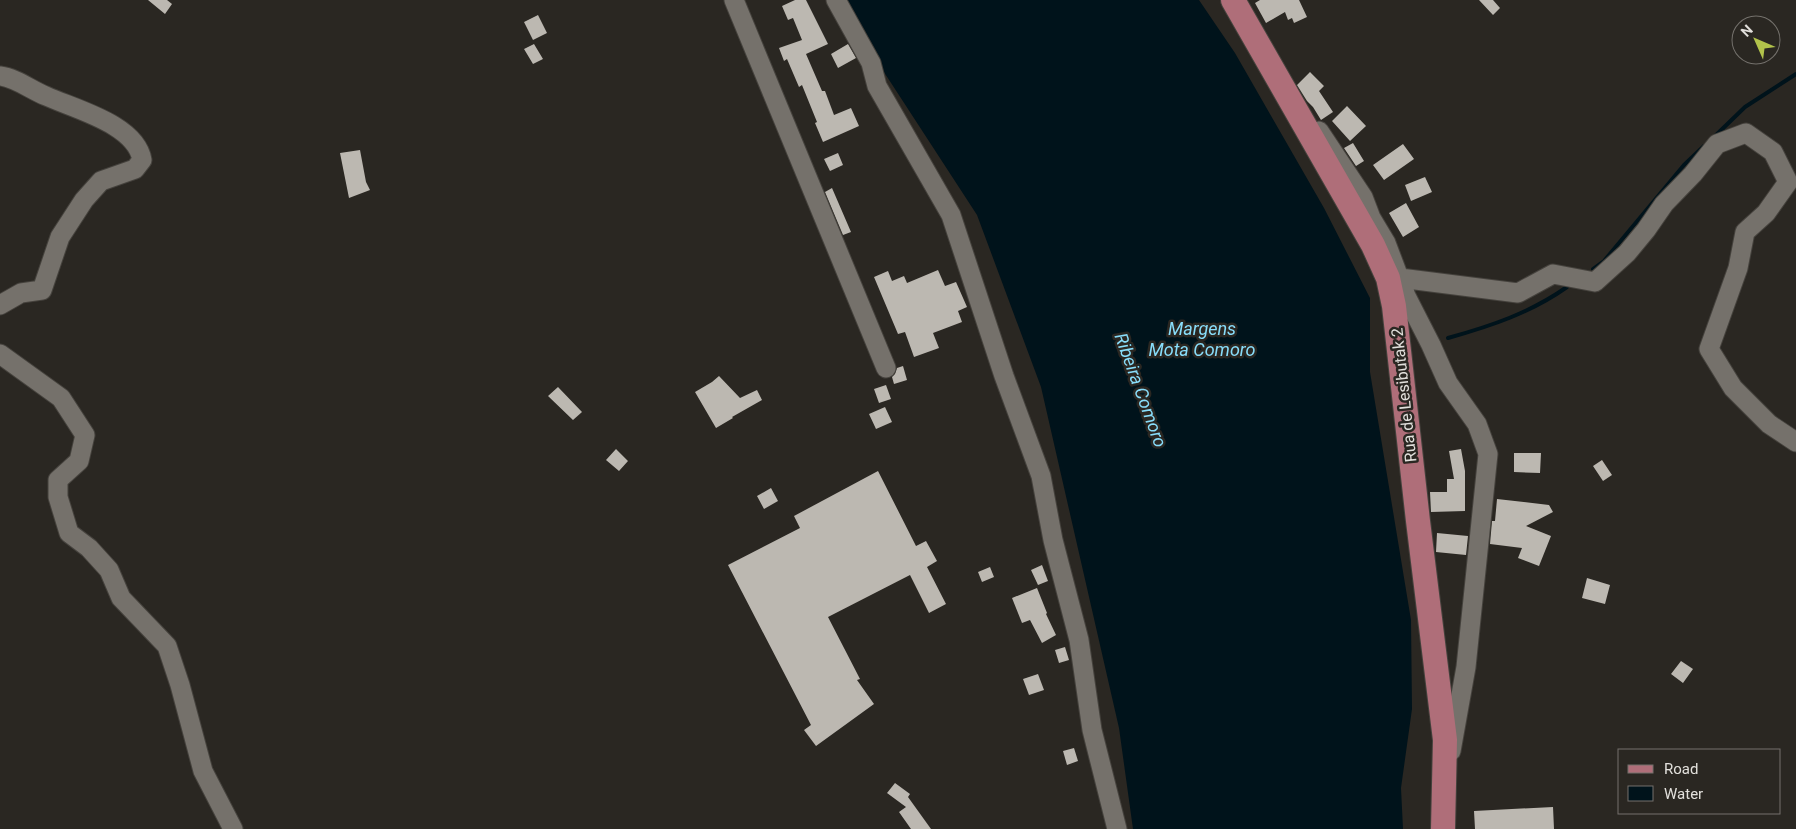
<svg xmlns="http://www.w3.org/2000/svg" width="1796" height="829" viewBox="0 0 1796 829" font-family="Roboto,sans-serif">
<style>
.water{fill:#00131b}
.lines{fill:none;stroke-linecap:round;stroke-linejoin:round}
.stream{stroke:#00131b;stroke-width:4}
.building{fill:#bcb8b1}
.minor-casing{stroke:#45423d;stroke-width:21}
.major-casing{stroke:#45423d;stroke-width:26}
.minor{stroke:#75716b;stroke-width:19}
.major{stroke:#af6e79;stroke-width:24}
.labels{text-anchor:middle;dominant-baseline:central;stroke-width:5;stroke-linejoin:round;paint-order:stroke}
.street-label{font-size:16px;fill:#e2e0dc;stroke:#2a2722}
.water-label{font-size:18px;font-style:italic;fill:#88ddfa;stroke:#2a2722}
</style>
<rect width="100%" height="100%" fill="#2a2722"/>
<path class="water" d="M 846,0 L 1199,0 L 1235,53 L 1324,208 L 1370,298 L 1370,372 L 1411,620 L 1412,709 L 1401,788 L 1403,829 L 1133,829 L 1119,728 L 1041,387 L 977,215 L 880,66 Z"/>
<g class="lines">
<path class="stream" d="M 1715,136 L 1745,107 L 1796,74
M 1593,269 L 1604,261 L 1684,165 L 1704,146
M 1448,338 C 1491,326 1530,313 1567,287"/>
</g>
<path class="building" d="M 148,0 L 167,0 L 172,4 L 165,14 Z
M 795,0 L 806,0 L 828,44 L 806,54 L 822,91 L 825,91 L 834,115 L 851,108 L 859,126 L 823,142 L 815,123 L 817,122 L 802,85 L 799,87 L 787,59 L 784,61 L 779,48 L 802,40 L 793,18 L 788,20 L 782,6 Z
M 1260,0 L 1299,0 L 1307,17 L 1294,23 L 1292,18 L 1288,20 L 1285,12 L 1266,23 L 1255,3 Z
M 1479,0 L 1493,0 L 1500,8 L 1493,15 Z
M 538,15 L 547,33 L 533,40 L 524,22 Z
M 534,44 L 543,59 L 533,64 L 524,49 Z
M 848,44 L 856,58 L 838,68 L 831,54 Z
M 1310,72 L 1324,86 L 1319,91 L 1333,112 L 1321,120 L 1313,107 L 1307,101 L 1297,85 Z
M 1347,106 L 1366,126 L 1350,141 L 1332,121 Z
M 1353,143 L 1364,161 L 1356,166 L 1344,148 Z
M 1403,144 L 1414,159 L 1384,180 L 1373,165 Z
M 360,150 L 366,182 L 370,190 L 349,198 L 340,153 Z
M 838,153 L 843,165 L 830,171 L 824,159 Z
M 1425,177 L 1432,192 L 1411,201 L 1405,185 Z
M 832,188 L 851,232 L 843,235 L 825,192 Z
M 1406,203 L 1419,227 L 1403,237 L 1389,213 Z
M 938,270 L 945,286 L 956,282 L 967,307 L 958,311 L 962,322 L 933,333 L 939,348 L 914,357 L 905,332 L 898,334 L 874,277 L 888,271 L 892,281 L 904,276 L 907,283 Z
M 903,366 L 907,380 L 894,384 L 892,377 L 895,374 L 897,368 Z
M 719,376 L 740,398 L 757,390 L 762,400 L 732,417 L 733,418 L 716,428 L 695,392 L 712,382 Z
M 886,385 L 891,399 L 879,403 L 874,389 Z
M 558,387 L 582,412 L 573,420 L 548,396 Z
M 885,407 L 892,422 L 876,429 L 869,414 Z
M 616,449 L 628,461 L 619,471 L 606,460 Z
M 1461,449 L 1465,471 L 1465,511 L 1431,512 L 1430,492 L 1447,492 L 1447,479 L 1454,479 L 1449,451 Z
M 1514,453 L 1541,453 L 1540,473 L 1514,472 Z
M 1602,460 L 1612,475 L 1603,481 L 1593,466 Z
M 878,471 L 916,546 L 926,541 L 937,561 L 927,567 L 946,604 L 929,613 L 910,575 L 828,617 L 860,679 L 857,680 L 874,704 L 816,746 L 804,730 L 811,725 L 728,565 L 800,528 L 794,516 Z
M 771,488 L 778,501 L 764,509 L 757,496 Z
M 1497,499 L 1549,505 L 1553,512 L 1526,526 L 1551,536 L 1539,566 L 1518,558 L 1522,548 L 1490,544 L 1492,521 L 1495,521 Z
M 1437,533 L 1468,536 L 1466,555 L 1436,552 Z
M 1042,565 L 1048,581 L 1038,585 L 1031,570 Z
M 990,567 L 994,577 L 982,582 L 978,572 Z
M 1587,578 L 1610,585 L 1605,604 L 1582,598 Z
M 1037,588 L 1047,613 L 1046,614 L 1056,635 L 1042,643 L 1030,620 L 1022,623 L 1012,598 Z
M 1065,647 L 1069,660 L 1059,663 L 1055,650 Z
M 1681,661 L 1693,669 L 1683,683 L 1671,674 Z
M 1038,674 L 1044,690 L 1029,695 L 1023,679 Z
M 1074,748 L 1078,761 L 1067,765 L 1063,751 Z
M 895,783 L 910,794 L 908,797 L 931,829 L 911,829 L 899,812 L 906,807 L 887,793 Z
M 1553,807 L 1554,829 L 1475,829 L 1474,811 Z"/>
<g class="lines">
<g class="minor-casing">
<path id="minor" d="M 734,0 L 886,368
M 836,0 L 871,63 L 877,86 L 951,215 L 1004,376 L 1041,476 L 1053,540 L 1079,640 L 1092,730 L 1117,829
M 0,76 C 16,78 31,90 46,96 C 74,109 136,124 142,160 L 135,169 L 101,181 L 84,200 L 60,237 L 42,290 L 21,293 L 0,305
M 1319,131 L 1363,197 L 1371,218 L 1386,243 L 1406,296 L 1431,345 L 1448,383 L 1477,424 L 1488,454 L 1466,667 L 1451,751
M 1400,278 L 1518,293 L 1553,274 L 1595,282 L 1627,253 L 1646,230 L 1664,204 L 1693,174 L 1717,144 L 1746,133 L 1773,152 L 1788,182 L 1766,213 L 1745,232 L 1738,268 L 1709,349 L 1733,388 L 1769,424 L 1796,442
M 0,354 L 61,398 L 85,435 L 79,461 L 58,480 L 58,497 L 69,533 L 89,548 L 109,570 L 121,598 L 167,646 L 180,685 L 203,771 L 233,829"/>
</g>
<g class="major-casing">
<path id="major" d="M 1233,0 L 1373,245 L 1388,278 L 1394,306 L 1418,521 L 1445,740 L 1443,829"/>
</g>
<use href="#minor" class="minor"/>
<use href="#major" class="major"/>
</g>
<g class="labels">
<g class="street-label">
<text transform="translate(1404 395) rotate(-96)">Rua de Lesibutak 2</text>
</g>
<g class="water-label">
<text x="1202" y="328">Margens<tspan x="1202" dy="21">Mota Comoro</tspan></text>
<text transform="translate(1141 390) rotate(70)">Ribeira Comoro</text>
</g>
</g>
<rect x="1618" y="749" width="162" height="65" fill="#2a2722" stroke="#74716c"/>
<rect x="1628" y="765" width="25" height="8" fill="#af6e79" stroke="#74716c"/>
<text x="1664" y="774" font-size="15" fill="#e2e0dc">Road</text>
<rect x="1628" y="786" width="25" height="15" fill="#00131b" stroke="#74716c"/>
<text x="1664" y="799" font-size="15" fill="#e2e0dc">Water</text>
<g transform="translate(1756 40) rotate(315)"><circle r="24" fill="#2a2722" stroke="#74716c"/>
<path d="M0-4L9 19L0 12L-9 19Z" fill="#b2c34b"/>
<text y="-8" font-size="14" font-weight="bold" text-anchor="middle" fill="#e2e0dc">N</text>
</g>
</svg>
